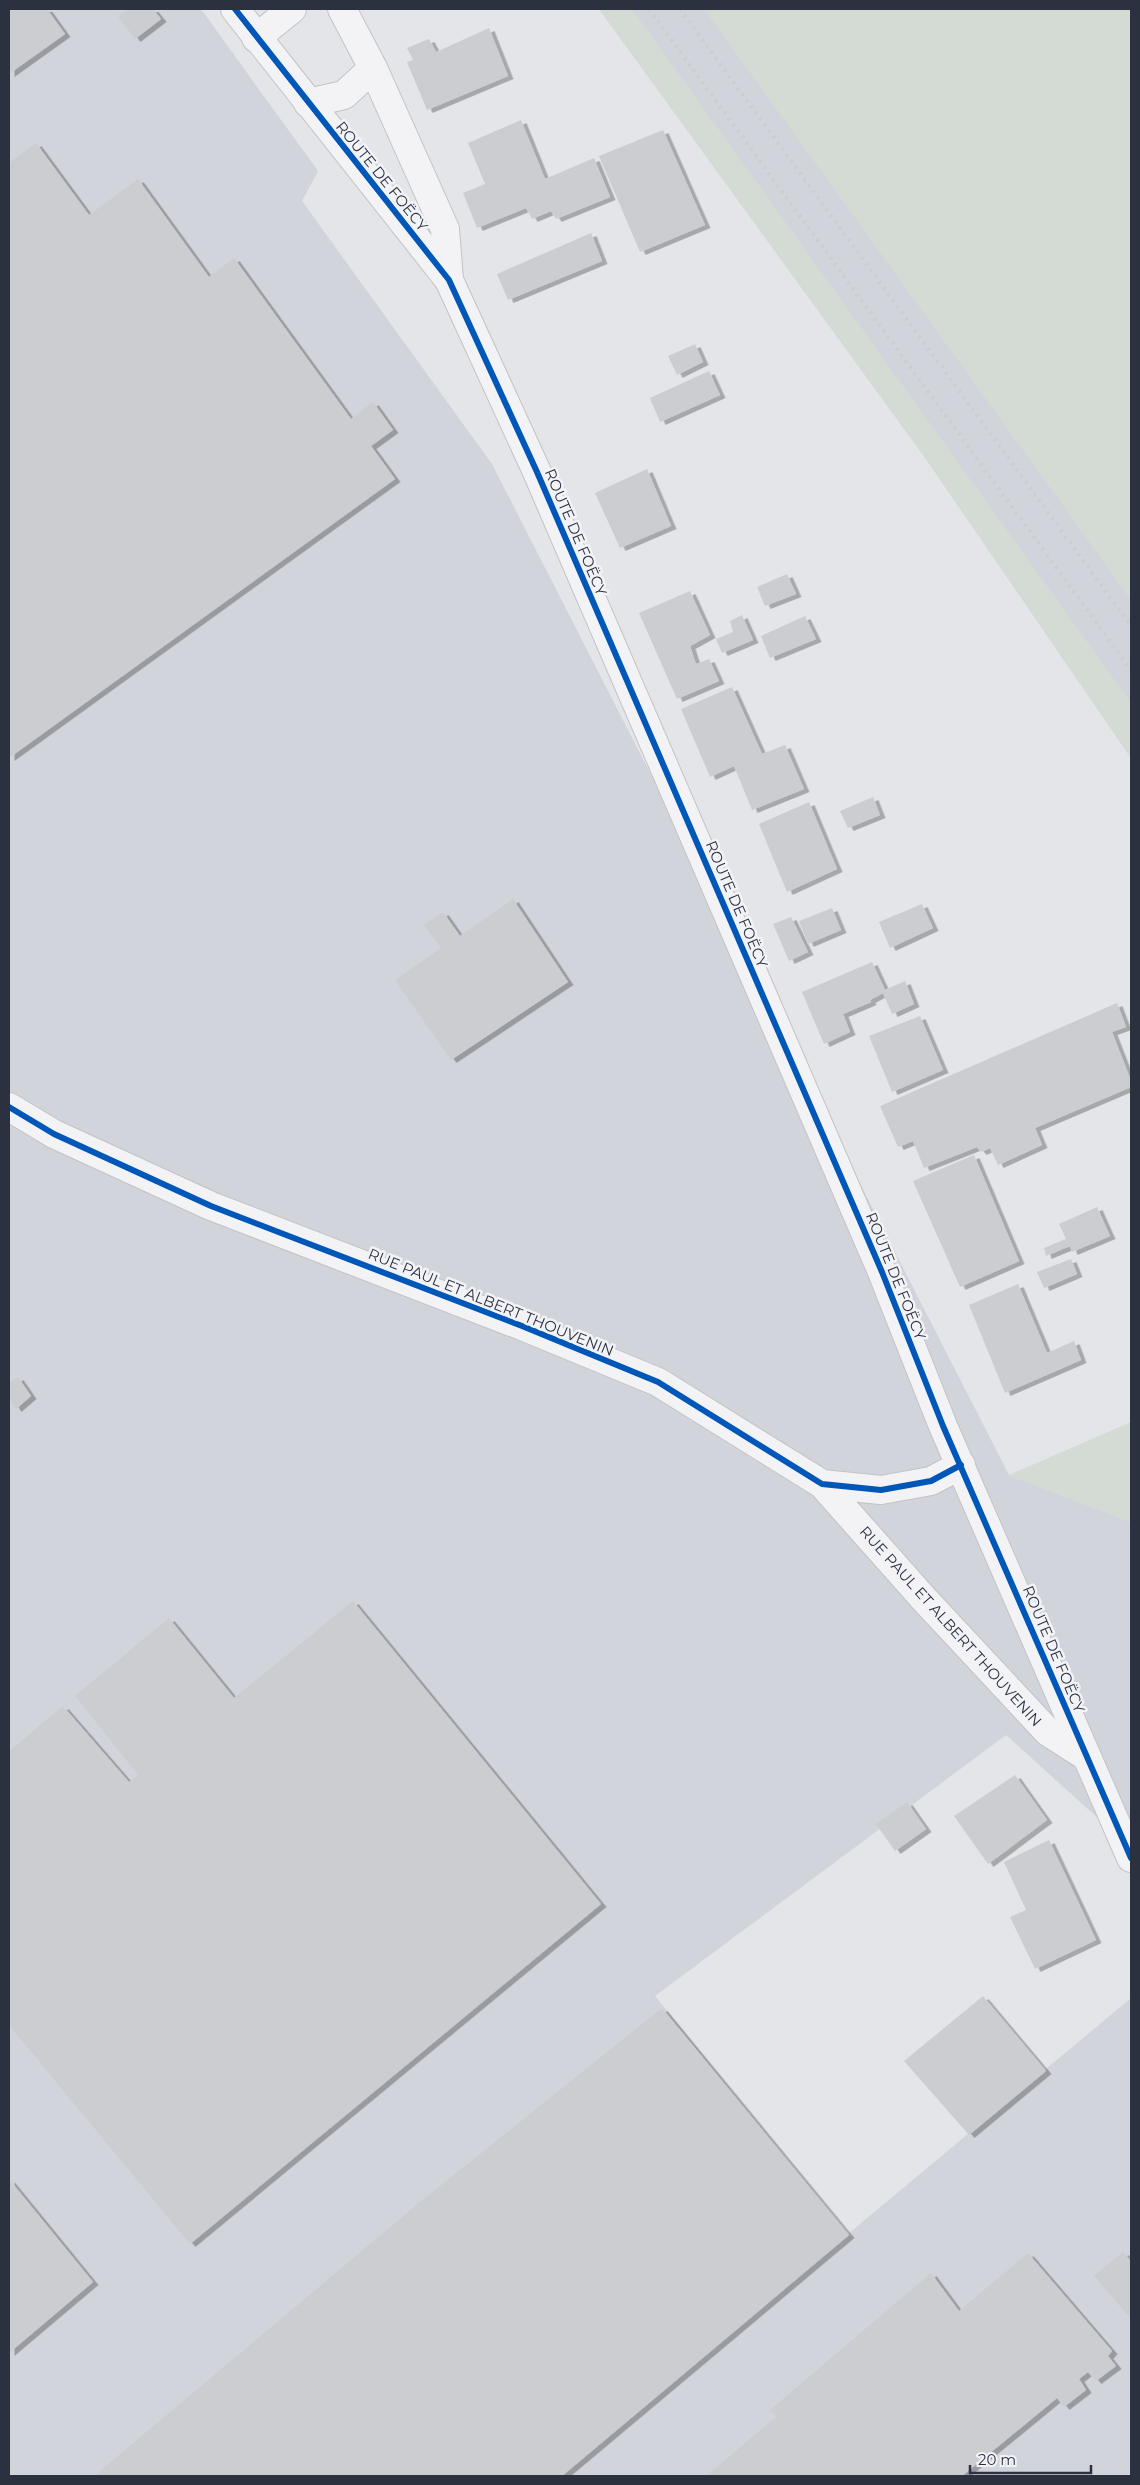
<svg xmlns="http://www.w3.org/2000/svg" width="1140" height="2485" viewBox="0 0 1140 2485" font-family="Montserrat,sans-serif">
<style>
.built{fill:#d2d4db}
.green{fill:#d3dbd4}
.building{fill:#cccdd0;filter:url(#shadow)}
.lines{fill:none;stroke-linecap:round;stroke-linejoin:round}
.minor-casing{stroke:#c2c3c6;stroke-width:30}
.tertiary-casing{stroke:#c2c3c6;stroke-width:30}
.minor{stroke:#f3f3f5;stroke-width:28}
.tertiary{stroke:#f3f3f5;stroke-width:28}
.rail{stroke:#cccdd0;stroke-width:4;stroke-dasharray:2.5 5;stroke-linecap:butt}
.cycleway-casing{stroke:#f2f3f7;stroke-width:9}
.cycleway{stroke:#0057b8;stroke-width:6}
.labels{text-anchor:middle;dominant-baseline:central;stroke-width:5;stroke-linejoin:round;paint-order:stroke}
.street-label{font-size:15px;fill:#2c3140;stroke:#f2f3f7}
</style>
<defs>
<filter id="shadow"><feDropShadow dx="5.5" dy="3" stdDeviation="0" flood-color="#0004"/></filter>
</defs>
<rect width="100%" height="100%" fill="#e3e5e8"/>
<path class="built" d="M 9,9 L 201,9 L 318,171 L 302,201 L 492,464 L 1009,1475 L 1131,1522 L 1131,1848 L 1006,1735 L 655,1996 L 848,2234 L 1131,1998 L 1131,2476 L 9,2476 Z
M 599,9 L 732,9 L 1131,567 L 1131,758 L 926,459 Z"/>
<path class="green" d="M 599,9 L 632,9 L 1131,703 L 1131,758 L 926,459 Z
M 704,9 L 1131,9 L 1131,600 L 1080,529 Z
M 1131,1422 L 1131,1522 L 1009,1475 Z"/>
<path class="building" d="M 9,9 L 47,9 L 65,34 L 9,74 Z
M 129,9 L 153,9 L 161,19 L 135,39 L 118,16 Z
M 489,28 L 508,76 L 427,110 L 407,62 L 413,60 L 407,48 L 429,39 L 436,52 Z
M 521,120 L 545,179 L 594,158 L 610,197 L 556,219 L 551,211 L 532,219 L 526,208 L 477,228 L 463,193 L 485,184 L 468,143 Z
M 663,130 L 705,225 L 640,252 L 599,156 Z
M 36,143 L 89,215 L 138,179 L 209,277 L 234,258 L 351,419 L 373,402 L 393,430 L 371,446 L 395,479 L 9,758 L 9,163 Z
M 591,233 L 602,261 L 508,300 L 497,274 Z
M 695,344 L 703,362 L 677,375 L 668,356 Z
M 709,371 L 720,395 L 660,422 L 650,398 Z
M 647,469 L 671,526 L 620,548 L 595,493 Z
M 787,574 L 796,594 L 765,606 L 757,587 Z
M 690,591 L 710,635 L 690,646 L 696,664 L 709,659 L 719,681 L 677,699 L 639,613 Z
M 742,615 L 753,640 L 722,653 L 716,639 L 733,632 L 730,621 Z
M 805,616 L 816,639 L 770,658 L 761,636 Z
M 732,687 L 762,754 L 785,745 L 804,789 L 752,810 L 734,766 L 710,777 L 681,709 Z
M 873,797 L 880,815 L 848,828 L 840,811 Z
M 809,802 L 837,869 L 787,892 L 759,824 Z
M 513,899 L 568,982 L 451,1060 L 395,980 L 441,948 L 424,925 L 443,912 L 460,936 Z
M 922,904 L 933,928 L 890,948 L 879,922 Z
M 832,908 L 841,930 L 808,944 L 799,921 Z
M 791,917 L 808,952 L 789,961 L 773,924 Z
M 872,962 L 885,990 L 905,981 L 914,1004 L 892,1014 L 883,993 L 870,1000 L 871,1002 L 843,1014 L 850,1032 L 824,1044 L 802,992 Z
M 1117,1003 L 1126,1027 L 1112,1032 L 1131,1081 L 1131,1087 L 1035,1128 L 1042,1145 L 998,1165 L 990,1148 L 981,1152 L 977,1147 L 924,1168 L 913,1141 L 898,1147 L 880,1106 Z
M 920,1016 L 943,1070 L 892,1092 L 869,1036 Z
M 974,1155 L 1019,1261 L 960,1287 L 913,1181 Z
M 1097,1207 L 1110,1236 L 1072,1252 L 1070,1246 L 1046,1256 L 1044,1248 L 1066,1239 L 1059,1224 Z
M 1071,1259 L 1077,1274 L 1044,1288 L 1037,1272 Z
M 1018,1284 L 1047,1353 L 1074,1341 L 1081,1360 L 1005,1393 L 969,1305 Z
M 18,1377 L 31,1396 L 16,1409 L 9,1398 L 9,1383 Z
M 353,1601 L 601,1904 L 190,2244 L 9,2025 L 9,1751 L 63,1706 L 129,1782 L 138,1775 L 75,1696 L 169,1618 L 234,1698 Z
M 1015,1775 L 1047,1820 L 988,1864 L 954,1816 Z
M 907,1802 L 926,1829 L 895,1851 L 876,1824 Z
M 1049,1840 L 1096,1940 L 1035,1969 L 1010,1917 L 1026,1910 L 1004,1862 Z
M 983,1996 L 1046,2071 L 969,2135 L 904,2061 Z
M 662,2008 L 849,2235 L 562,2476 L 94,2476 L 414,2207 Z
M 9,2179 L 93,2282 L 9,2353 Z
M 1123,2252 L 1131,2261 L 1131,2319 L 1094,2276 Z
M 1028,2253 L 1112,2351 L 1108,2356 L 1116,2366 L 1096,2381 L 1088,2372 L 1079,2379 L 1086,2390 L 1064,2407 L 1057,2398 L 962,2476 L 706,2476 L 776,2417 L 770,2410 L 931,2273 L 959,2311 Z"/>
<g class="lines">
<g class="minor-casing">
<path id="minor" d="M 342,9 L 373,68 L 445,229 L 449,280
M 256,38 L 292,9
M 308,103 L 344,95 L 373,68
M 9,1107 L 54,1134 L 211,1206 L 522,1326 L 658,1382 L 822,1484 L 881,1490 L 931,1481 L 961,1465
M 822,1484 L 924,1599 L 1048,1732 L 1087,1757"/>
</g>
<g class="tertiary-casing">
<path id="tertiary" d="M 235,9 L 449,280 L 537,472 L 882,1272 L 943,1426 L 1131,1858"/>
</g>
<use href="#minor" class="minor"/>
<use href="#tertiary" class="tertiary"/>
<path class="rail" d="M 649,9 L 1131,670
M 680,9 L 1131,626"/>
<g class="cycleway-casing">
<path id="cycleway" d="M 235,9 L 449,280 L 537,472 L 882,1272 L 943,1426 L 1131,1858
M 9,1107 L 54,1134 L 211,1206 L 522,1326 L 658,1382 L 822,1484 L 881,1490 L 931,1481 L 961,1465"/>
</g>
<use href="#cycleway" class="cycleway"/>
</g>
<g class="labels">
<g class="street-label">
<text transform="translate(382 176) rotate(51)">ROUTE DE FOËCY</text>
<text transform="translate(576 532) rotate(67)">ROUTE DE FOËCY</text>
<text transform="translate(737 904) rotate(67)">ROUTE DE FOËCY</text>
<text transform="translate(896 1276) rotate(68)">ROUTE DE FOËCY</text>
<text transform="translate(491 1302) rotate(22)">RUE PAUL ET ALBERT THOUVENIN</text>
<text transform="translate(951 1626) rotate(48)">RUE PAUL ET ALBERT THOUVENIN</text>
<text transform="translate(1054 1649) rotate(67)">ROUTE DE FOËCY</text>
</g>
</g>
<rect width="1140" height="2485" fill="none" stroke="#2c3140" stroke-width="20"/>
<path d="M970 2465v8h121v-8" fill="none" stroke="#2c3140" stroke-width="2.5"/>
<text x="978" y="2465" font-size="15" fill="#2c3140" stroke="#f2f3f7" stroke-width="4" paint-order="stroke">20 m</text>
</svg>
